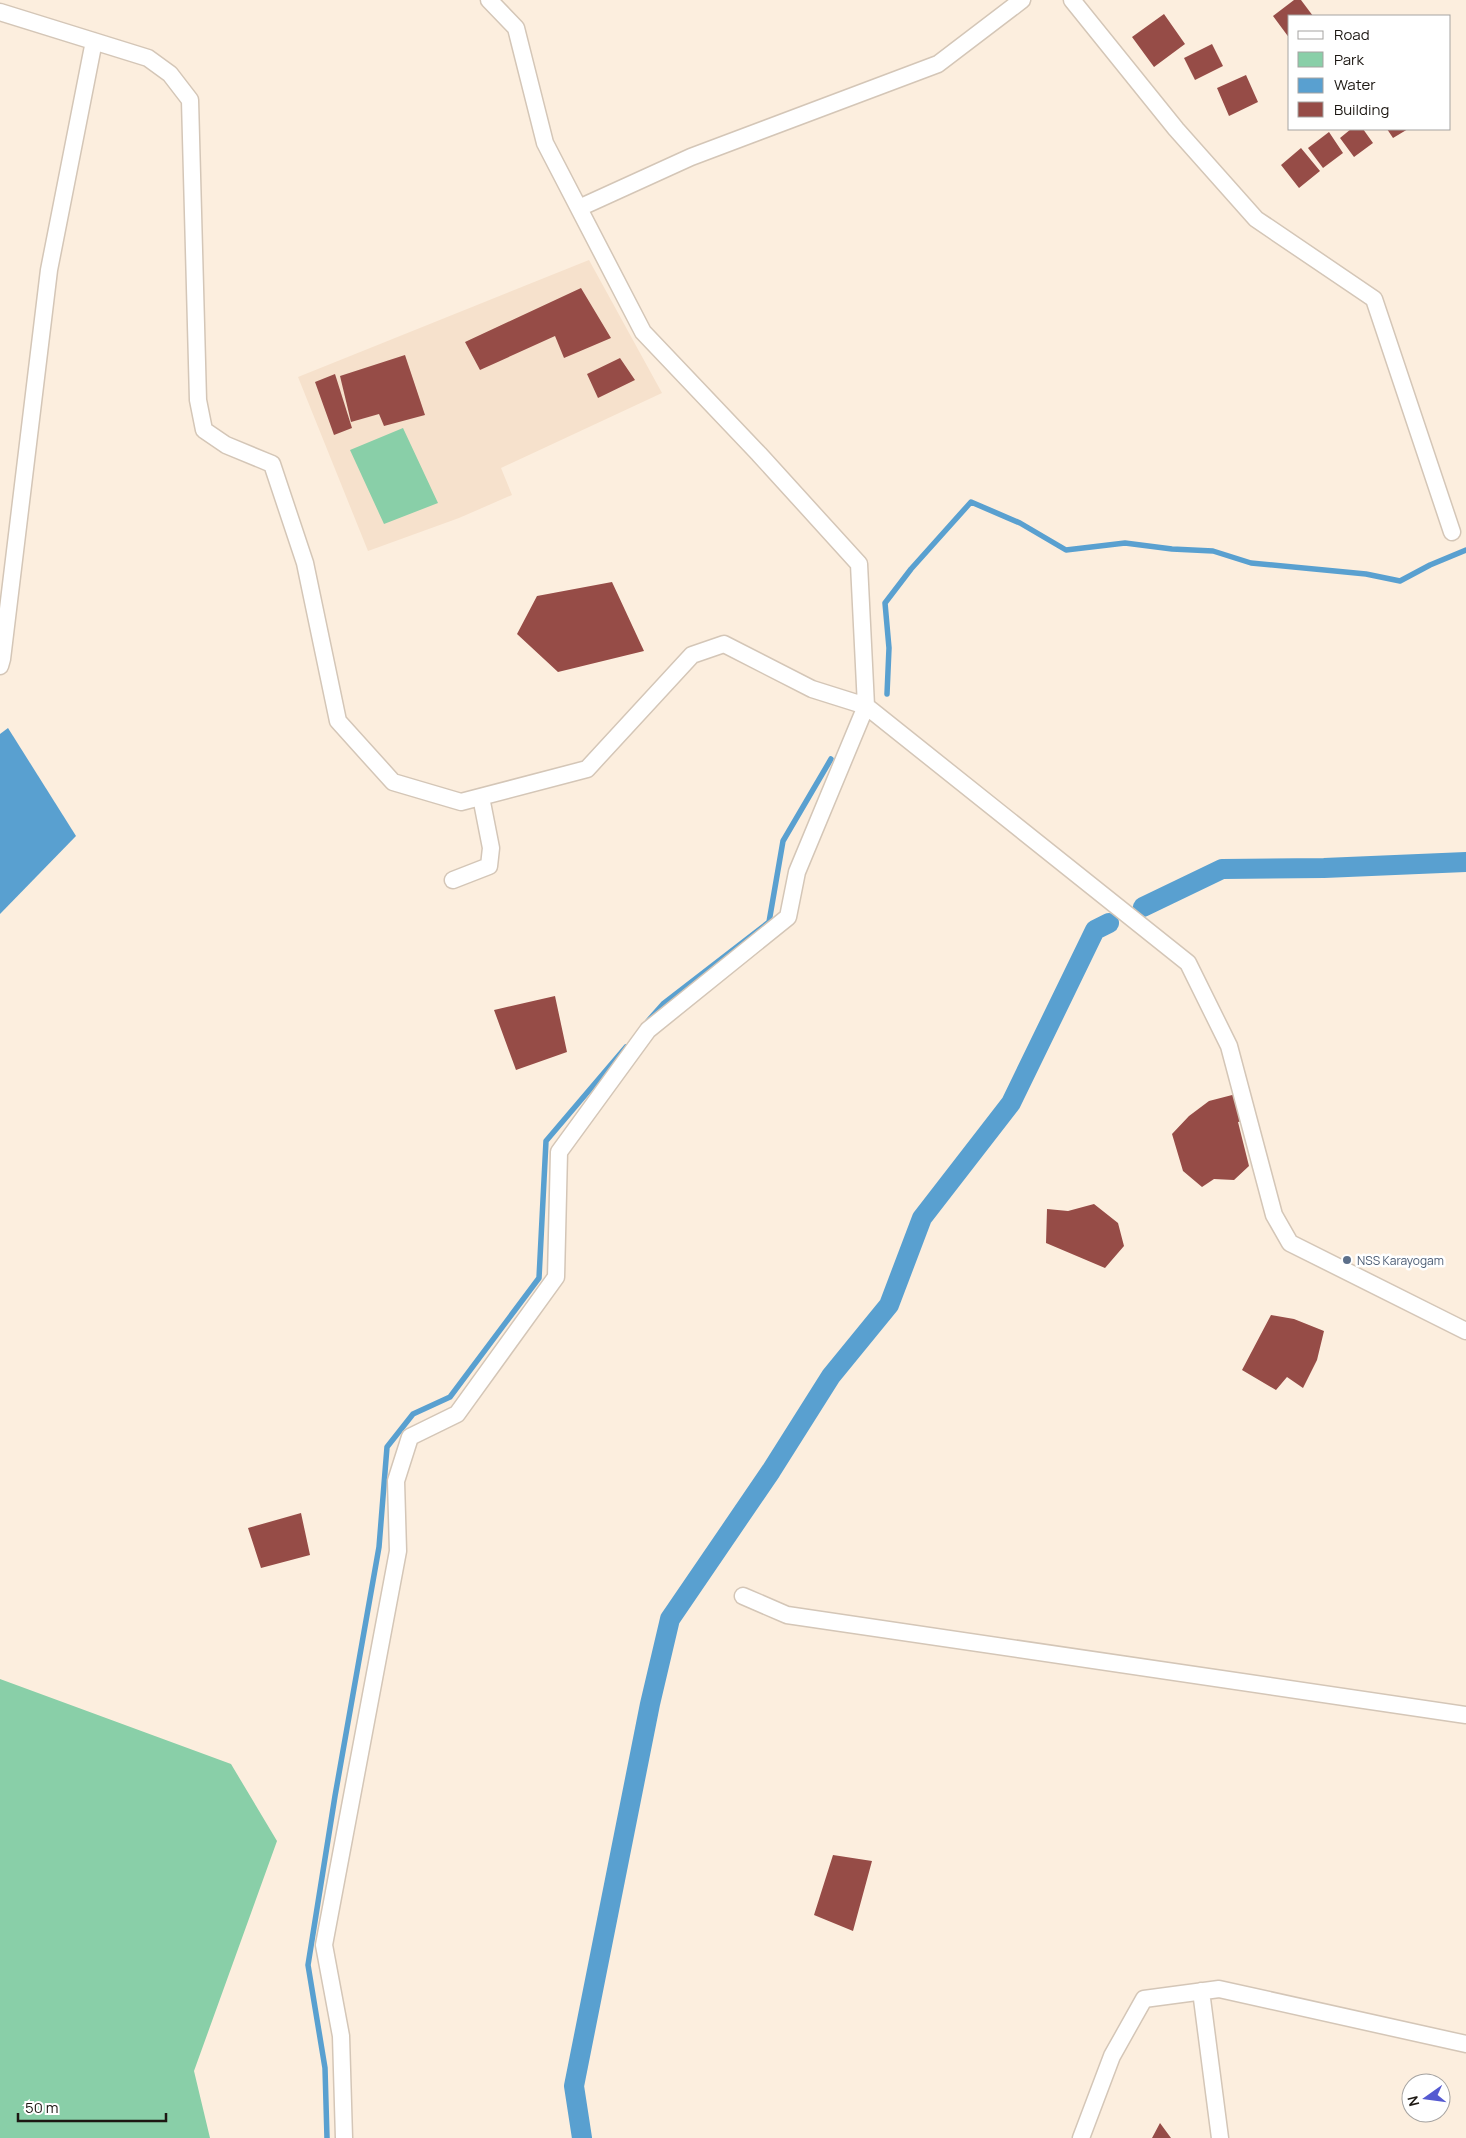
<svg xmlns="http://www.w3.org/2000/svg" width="1466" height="2138" viewBox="0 0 1466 2138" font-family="Manrope,sans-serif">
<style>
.built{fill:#f6e1cc}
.green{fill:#89cfa8}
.water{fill:#59a0d0}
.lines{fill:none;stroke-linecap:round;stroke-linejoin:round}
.stream{stroke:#59a0d0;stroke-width:5.5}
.canal{stroke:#59a0d0;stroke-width:20}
.building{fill:#964c47}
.street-casing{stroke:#d4c6b7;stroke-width:19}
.street{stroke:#fff;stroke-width:16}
.service-dot{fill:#5c6f8a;stroke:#fff;stroke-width:2}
.labels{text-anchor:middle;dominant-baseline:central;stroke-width:5;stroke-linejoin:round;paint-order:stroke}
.service-label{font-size:12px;fill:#4e5e75;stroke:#fff;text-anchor:start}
</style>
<rect width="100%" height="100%" fill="#fceede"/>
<path class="built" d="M 589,260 L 662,393 L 501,468 L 512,495 L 459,518 L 368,551 L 298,377 Z"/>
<path class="green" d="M 403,428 L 438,503 L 384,524 L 350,450 Z
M 0,1679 L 231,1764 L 277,1841 L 194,2071 L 210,2138 L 0,2138 Z"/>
<path class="water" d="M 8,728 L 76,836 L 0,914 L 0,734 Z"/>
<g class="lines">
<path class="stream" d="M 887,694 L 889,648 L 885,603 L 911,569 L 971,502 L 1020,523 L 1066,550 L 1125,543 L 1172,549 L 1213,551 L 1251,563 L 1366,574 L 1400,581 L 1430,565 L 1466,550
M 648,1021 L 663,1004 L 769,922 L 783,841 L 831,759
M 327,2138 L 325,2068 L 308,1965 L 335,1796 L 379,1547 L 387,1447 L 413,1414 L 450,1397 L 539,1278 L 546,1141 L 626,1047"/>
<path class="canal" d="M 1143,907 L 1222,869 L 1324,868 L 1466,862
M 582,2138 L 574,2086 L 650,1704 L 670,1619 L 771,1471 L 831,1376 L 889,1305 L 922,1218 L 1011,1103 L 1095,930 L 1109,923"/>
</g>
<path class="building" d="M 1294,0 L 1301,0 L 1313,16 L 1290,16 L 1290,39 L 1273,16 Z
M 1164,14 L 1185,44 L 1154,67 L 1132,37 Z
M 1212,44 L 1223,66 L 1195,80 L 1184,58 Z
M 1246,75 L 1258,102 L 1229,116 L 1217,88 Z
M 1351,129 L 1363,129 L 1373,143 L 1354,157 L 1340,138 Z
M 1387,129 L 1408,129 L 1393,138 Z
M 1329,132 L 1343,153 L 1323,168 L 1308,148 Z
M 1301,148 L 1320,171 L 1299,188 L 1281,165 Z
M 581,288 L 611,338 L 564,358 L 555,336 L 480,370 L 465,342 Z
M 405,355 L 425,415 L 384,426 L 379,414 L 351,422 L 340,376 Z
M 620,358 L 635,380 L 598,398 L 587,374 Z
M 335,374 L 352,428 L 334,435 L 315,382 Z
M 612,582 L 644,651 L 558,672 L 517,634 L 537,596 Z
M 555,996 L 567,1052 L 516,1070 L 494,1010 Z
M 1236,1094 L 1243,1121 L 1238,1122 L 1249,1166 L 1234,1180 L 1214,1179 L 1202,1187 L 1183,1171 L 1172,1134 L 1189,1116 L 1209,1101 Z
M 1094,1204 L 1118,1223 L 1124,1246 L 1105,1268 L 1046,1243 L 1047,1209 L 1068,1211 Z
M 1271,1315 L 1294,1319 L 1324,1331 L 1317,1360 L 1303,1388 L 1287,1377 L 1276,1390 L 1242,1370 Z
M 301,1513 L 310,1555 L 261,1568 L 248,1528 Z
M 833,1855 L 872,1861 L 853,1931 L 814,1915 Z
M 1160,2123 L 1171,2138 L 1152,2138 Z"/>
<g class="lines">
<g class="street-casing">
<path id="street" d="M 1072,0 L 1176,129 L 1256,219 L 1374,299 L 1452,532
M 0,12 L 148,58 L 170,74 L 190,100 L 198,400 L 204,430 L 226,445 L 272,464 L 305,563 L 338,721 L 393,782 L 461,802 L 587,769 L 692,655 L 724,644 L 812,689 L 866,706 L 1188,963 L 1229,1046 L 1274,1215 L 1290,1243 L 1466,1331
M 579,208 L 691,157 L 938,64 L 1022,0
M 0,666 L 2,659 L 49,270 L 94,41
M 453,880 L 489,866 L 491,848 L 481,797
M 743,1596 L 787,1615 L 1466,1715
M 1201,1991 L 1220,2138
M 344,2138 L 341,2036 L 324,1945 L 398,1551 L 396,1481 L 410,1437 L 457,1414 L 556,1277 L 559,1152 L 648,1030 L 788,917 L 797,872 L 866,706 L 859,564 L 759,454 L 643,332 L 545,143 L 516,28 L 489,0
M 1081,2138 L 1112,2056 L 1144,1999 L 1219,1989 L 1466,2044"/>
</g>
<use href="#street" class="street"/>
</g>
<circle class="service-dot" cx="1347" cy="1260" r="5"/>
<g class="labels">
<g class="service-label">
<text x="1357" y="1260">NSS Karayogam</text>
</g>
</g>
<rect x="1288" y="15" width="162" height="115" fill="#ffffff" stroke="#a5a3a1"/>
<rect x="1298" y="31" width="25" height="8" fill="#ffffff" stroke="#a5a3a1"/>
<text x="1334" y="40" font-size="15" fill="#1d1813">Road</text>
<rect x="1298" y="52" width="25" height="15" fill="#89cfa8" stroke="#a5a3a1"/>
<text x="1334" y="65" font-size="15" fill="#1d1813">Park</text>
<rect x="1298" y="78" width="25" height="15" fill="#59a0d0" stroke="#a5a3a1"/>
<text x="1334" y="90" font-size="15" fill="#1d1813">Water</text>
<rect x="1298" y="102" width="25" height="15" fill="#964c47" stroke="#a5a3a1"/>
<text x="1334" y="115" font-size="15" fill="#1d1813">Building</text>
<g transform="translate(1426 2098) rotate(256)"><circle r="24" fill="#ffffff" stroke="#a5a3a1"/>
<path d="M0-4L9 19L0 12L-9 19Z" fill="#555ad1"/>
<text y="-8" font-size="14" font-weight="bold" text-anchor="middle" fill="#1d1813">N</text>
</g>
<path d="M18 2113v8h148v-8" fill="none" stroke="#1d1813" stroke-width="2.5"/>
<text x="25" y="2113" font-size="15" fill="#1d1813" stroke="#ffffff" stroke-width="4" paint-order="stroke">50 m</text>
</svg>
